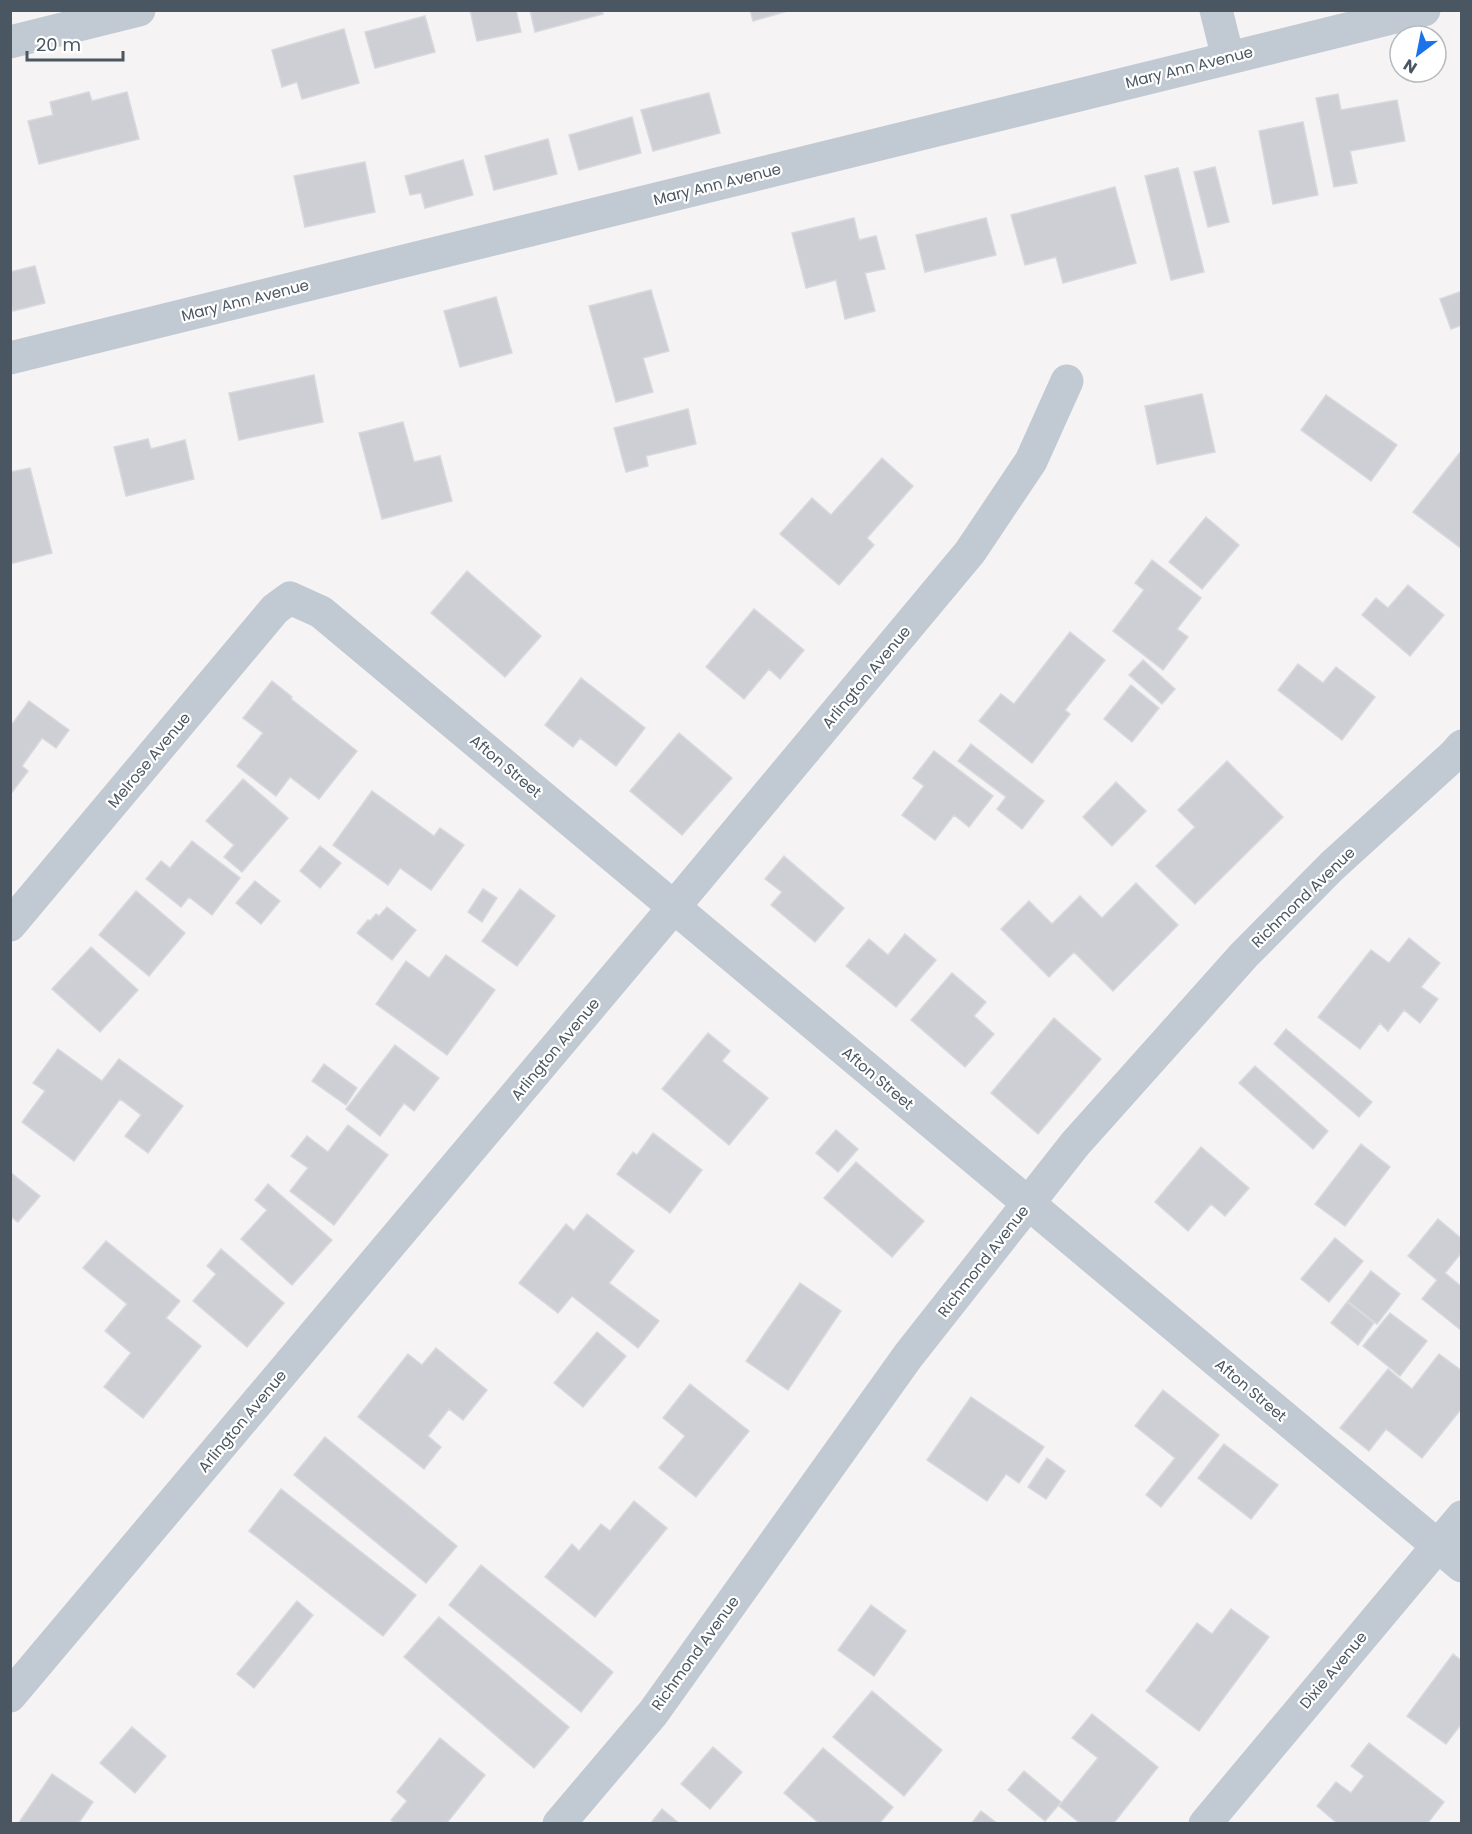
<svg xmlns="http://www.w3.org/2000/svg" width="1472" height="1834" viewBox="0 0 1472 1834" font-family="Poppins,sans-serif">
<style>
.building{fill:#cdcfd5;stroke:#d7d9de;stroke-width:1.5}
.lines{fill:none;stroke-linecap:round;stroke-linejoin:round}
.minor{stroke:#c1cad2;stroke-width:33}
.labels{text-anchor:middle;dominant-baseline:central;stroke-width:4.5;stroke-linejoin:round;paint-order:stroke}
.street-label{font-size:15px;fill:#4a5661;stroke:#fff}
</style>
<rect width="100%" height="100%" fill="#f5f3f3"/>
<path class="building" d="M 470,10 L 516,10 L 521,32 L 477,41 Z
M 530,10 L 602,10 L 603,14 L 535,32 Z
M 750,10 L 791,10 L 753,21 Z
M 425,16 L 435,52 L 375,68 L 365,32 Z
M 344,29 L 359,83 L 302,99 L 297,82 L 282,87 L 272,50 Z
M 89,92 L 92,101 L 127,92 L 139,139 L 39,164 L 28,121 L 53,115 L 50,102 Z
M 709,93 L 720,133 L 653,151 L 641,110 Z
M 1338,94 L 1341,110 L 1397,100 L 1405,141 L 1350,151 L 1357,183 L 1334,187 L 1316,98 Z
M 632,117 L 641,153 L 579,170 L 569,135 Z
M 1303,122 L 1318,195 L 1273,204 L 1259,131 Z
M 548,139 L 557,174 L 494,190 L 485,156 Z
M 463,160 L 473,195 L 425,208 L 421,193 L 410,195 L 405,176 Z
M 365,162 L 375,212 L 305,227 L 294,176 Z
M 1215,167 L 1229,222 L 1208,227 L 1194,172 Z
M 1178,168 L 1204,272 L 1171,280 L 1145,176 Z
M 1115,187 L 1136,263 L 1063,283 L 1056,257 L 1025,265 L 1011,215 Z
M 854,218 L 859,240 L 876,236 L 885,269 L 865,273 L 875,311 L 845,319 L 836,280 L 806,288 L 792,233 Z
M 986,218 L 996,255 L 925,272 L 916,235 Z
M 35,266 L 45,303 L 13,311 L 10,301 L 10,272 Z
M 651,290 L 669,351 L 643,358 L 653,392 L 616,402 L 589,306 Z
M 1462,291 L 1462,325 L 1451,329 L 1440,299 Z
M 496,297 L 512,353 L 460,367 L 444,311 Z
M 314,375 L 323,422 L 239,440 L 229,393 Z
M 1202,394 L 1215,452 L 1157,464 L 1145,406 Z
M 1326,395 L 1397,445 L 1371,481 L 1301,430 Z
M 688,409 L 696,444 L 646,456 L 648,466 L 626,472 L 614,428 Z
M 403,422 L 414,462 L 440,456 L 452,501 L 382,519 L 359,433 Z
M 148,439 L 151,449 L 185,440 L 194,479 L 126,496 L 114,447 Z
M 1462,450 L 1462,549 L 1413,512 Z
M 882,458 L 913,486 L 867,538 L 874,545 L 839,585 L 780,534 L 812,498 L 831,515 Z
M 30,468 L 52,553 L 10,564 L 10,472 Z
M 1206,517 L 1239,545 L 1202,589 L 1169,562 Z
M 1152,560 L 1201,598 L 1177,629 L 1188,637 L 1163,670 L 1113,631 L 1144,590 L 1135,583 Z
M 467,571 L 541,636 L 505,677 L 431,613 Z
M 1408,585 L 1444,615 L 1410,656 L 1362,615 L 1376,598 L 1388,608 Z
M 754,609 L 804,650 L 780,679 L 769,669 L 744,699 L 706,667 Z
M 1070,632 L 1105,660 L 1065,710 L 1070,714 L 1032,763 L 979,721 L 1001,694 L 1014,704 Z
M 1143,660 L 1175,689 L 1162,704 L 1129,675 Z
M 1298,664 L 1323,683 L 1336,667 L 1375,697 L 1342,740 L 1278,690 Z
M 581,678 L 645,728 L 616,766 L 580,738 L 573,747 L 545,725 Z
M 272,681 L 292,697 L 291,699 L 357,751 L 319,799 L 290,777 L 276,796 L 237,766 L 263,733 L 243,718 Z
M 1131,685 L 1159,708 L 1132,742 L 1104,719 Z
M 29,701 L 69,730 L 56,748 L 42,738 L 22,766 L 28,771 L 10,795 L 10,721 L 13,723 Z
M 679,733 L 732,778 L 682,835 L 630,791 Z
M 971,744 L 1044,801 L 1022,829 L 997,809 L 1006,797 L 958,761 Z
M 934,751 L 993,796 L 969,827 L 954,815 L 935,840 L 902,815 L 924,786 L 913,778 Z
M 1227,761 L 1283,817 L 1195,904 L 1156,866 L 1195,827 L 1178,810 Z
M 243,779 L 288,818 L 242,872 L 224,857 L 234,845 L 206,821 Z
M 1116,782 L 1146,811 L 1112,846 L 1083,817 Z
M 372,791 L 434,836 L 440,828 L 464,845 L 431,890 L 400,868 L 388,885 L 333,845 Z
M 192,841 L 240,878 L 212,915 L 189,897 L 181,907 L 146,879 L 161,861 L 170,868 Z
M 320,846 L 341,863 L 320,888 L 300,871 Z
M 784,856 L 844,908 L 815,942 L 771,905 L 782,892 L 765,879 Z
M 255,881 L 280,901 L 261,924 L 236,903 Z
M 1136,883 L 1178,925 L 1113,991 L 1074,952 L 1049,977 L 1001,929 L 1029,901 L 1052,924 L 1080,896 L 1102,918 Z
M 483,889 L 497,898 L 482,922 L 468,912 Z
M 520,889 L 555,916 L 517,966 L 482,941 Z
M 136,891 L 185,933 L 149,976 L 99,935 Z
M 387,907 L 416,930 L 392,960 L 357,933 L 368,920 L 370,921 L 376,914 L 379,916 Z
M 905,934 L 936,960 L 896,1007 L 846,966 L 869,939 L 888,955 Z
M 1409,938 L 1440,963 L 1421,987 L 1438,999 L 1420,1023 L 1404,1010 L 1388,1031 L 1380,1023 L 1360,1049 L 1318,1017 L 1371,950 L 1389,963 Z
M 91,947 L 138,990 L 100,1032 L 52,989 Z
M 446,955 L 495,990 L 447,1055 L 376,1004 L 406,961 L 429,978 Z
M 952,973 L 986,1002 L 974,1016 L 994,1034 L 965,1067 L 911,1020 Z
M 1054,1018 L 1101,1059 L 1038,1134 L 991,1093 Z
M 1286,1029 L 1372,1102 L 1359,1117 L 1274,1044 Z
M 708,1033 L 730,1051 L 722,1061 L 768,1098 L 729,1145 L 662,1089 Z
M 395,1045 L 439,1078 L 414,1111 L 404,1103 L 380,1136 L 346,1109 Z
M 58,1049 L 102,1081 L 119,1059 L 183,1106 L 148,1153 L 125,1136 L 141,1115 L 120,1099 L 74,1161 L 22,1122 L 45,1091 L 33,1083 Z
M 324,1064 L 357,1088 L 346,1105 L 312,1081 Z
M 1255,1066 L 1328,1131 L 1313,1149 L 1239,1083 Z
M 348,1125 L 388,1155 L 334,1225 L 290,1191 L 308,1168 L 291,1156 L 307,1136 L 328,1152 Z
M 836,1130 L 858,1149 L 838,1172 L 816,1153 Z
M 653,1133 L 702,1170 L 670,1213 L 617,1174 L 633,1152 L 637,1155 Z
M 1361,1144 L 1390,1167 L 1345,1226 L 1315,1204 Z
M 1201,1147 L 1249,1188 L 1225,1216 L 1211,1204 L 1188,1231 L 1155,1202 Z
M 856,1162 L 924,1221 L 892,1257 L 824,1198 Z
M 10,1172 L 40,1196 L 18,1222 L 10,1216 Z
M 268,1184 L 332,1240 L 292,1285 L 241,1239 L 267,1210 L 255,1200 Z
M 587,1214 L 634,1251 L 609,1283 L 659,1321 L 638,1348 L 572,1296 L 558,1313 L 519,1283 L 566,1224 L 574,1231 Z
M 1438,1219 L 1462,1239 L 1462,1252 L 1445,1273 L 1462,1287 L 1462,1331 L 1422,1299 L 1437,1280 L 1408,1256 Z
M 1335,1238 L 1363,1261 L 1329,1302 L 1301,1279 Z
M 106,1241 L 180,1301 L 166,1318 L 201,1346 L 143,1418 L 104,1387 L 131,1353 L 105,1331 L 127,1304 L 83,1268 Z
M 221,1249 L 284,1303 L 247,1347 L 193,1301 L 216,1274 L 207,1266 Z
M 1371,1271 L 1400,1294 L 1377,1324 L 1348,1301 Z
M 800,1283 L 841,1311 L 788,1390 L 746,1361 Z
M 1347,1302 L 1374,1323 L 1358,1345 L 1331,1323 Z
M 1390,1313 L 1427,1341 L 1400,1376 L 1363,1346 Z
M 597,1332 L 626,1356 L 583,1407 L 554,1383 Z
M 436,1348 L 487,1390 L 463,1420 L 449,1409 L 428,1436 L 441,1447 L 424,1469 L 358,1417 L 408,1354 L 422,1365 Z
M 1439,1354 L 1462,1371 L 1462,1408 L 1422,1458 L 1386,1429 L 1369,1451 L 1340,1428 L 1388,1369 L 1412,1389 Z
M 690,1384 L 749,1431 L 696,1497 L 659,1468 L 685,1436 L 663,1418 Z
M 1163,1390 L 1219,1435 L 1161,1507 L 1146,1495 L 1175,1458 L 1135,1426 Z
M 971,1397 L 1044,1447 L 1019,1483 L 1006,1474 L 987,1501 L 927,1460 Z
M 325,1437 L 457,1546 L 426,1583 L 294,1475 Z
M 1224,1444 L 1278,1485 L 1251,1519 L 1198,1478 Z
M 1047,1458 L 1065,1471 L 1046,1499 L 1028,1487 Z
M 281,1489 L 416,1595 L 383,1636 L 249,1531 Z
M 634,1501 L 667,1528 L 595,1617 L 545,1577 L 572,1544 L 579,1551 L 601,1524 L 610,1531 Z
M 481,1565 L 613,1672 L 581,1712 L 449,1605 Z
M 297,1601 L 313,1615 L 254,1688 L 237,1674 Z
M 871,1605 L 906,1631 L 874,1676 L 838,1650 Z
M 1231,1609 L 1269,1637 L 1199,1731 L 1146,1691 L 1197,1623 L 1212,1634 Z
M 439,1617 L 569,1727 L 534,1768 L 404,1657 Z
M 1453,1654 L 1462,1661 L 1462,1723 L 1446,1744 L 1407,1716 Z
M 872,1691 L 942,1750 L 904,1796 L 833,1737 Z
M 1092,1714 L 1158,1767 L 1113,1824 L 1081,1824 L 1059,1806 L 1098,1758 L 1072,1738 Z
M 132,1727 L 166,1756 L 135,1793 L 100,1763 Z
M 440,1738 L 485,1775 L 446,1824 L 395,1824 L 391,1820 L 407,1801 L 397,1792 Z
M 1369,1743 L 1444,1802 L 1427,1824 L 1338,1824 L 1317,1806 L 1336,1782 L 1351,1793 L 1364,1776 L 1351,1766 Z
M 713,1747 L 742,1772 L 710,1809 L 681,1784 Z
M 823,1748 L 893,1807 L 879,1824 L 820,1824 L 784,1793 Z
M 1024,1771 L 1061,1802 L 1045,1821 L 1008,1790 Z
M 52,1774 L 93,1802 L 78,1824 L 18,1824 Z
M 662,1809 L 680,1824 L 650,1824 Z
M 981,1811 L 998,1824 L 971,1824 Z"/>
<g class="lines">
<path class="minor" d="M 1216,10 L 1228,58
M 10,42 L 139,10
M 10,358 L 1424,10
M 10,925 L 275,609 L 290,598 L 321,612 L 1462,1566
M 10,1696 L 674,907 L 970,552 L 1031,461 L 1067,381
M 559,1824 L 653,1713 L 908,1356 L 1075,1144 L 1244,955 L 1332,866 L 1454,755 L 1462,746
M 1205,1824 L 1462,1517"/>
</g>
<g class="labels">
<g class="street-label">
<text transform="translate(1189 67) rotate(-14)">Mary Ann Avenue</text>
<text transform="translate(717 184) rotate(-14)">Mary Ann Avenue</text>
<text transform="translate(245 300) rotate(-14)">Mary Ann Avenue</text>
<text transform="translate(866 677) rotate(-50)">Arlington Avenue</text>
<text transform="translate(149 760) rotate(-50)">Melrose Avenue</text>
<text transform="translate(506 766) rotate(40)">Afton Street</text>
<text transform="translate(1303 897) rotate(-44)">Richmond Avenue</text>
<text transform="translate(555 1049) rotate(-50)">Arlington Avenue</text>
<text transform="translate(878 1078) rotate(40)">Afton Street</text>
<text transform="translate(983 1261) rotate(-52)">Richmond Avenue</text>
<text transform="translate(1251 1390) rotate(40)">Afton Street</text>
<text transform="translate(242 1421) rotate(-50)">Arlington Avenue</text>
<text transform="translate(695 1653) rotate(-54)">Richmond Avenue</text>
<text transform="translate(1333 1670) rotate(-50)">Dixie Avenue</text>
</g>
</g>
<rect width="1472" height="1834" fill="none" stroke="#4a5661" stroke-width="24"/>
<g transform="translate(1418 54) rotate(212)"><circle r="28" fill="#ffffff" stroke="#b7bbc0" stroke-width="1.5"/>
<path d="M0-4.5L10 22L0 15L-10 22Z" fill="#1a73e8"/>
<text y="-9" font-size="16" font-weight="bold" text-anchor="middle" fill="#4a5661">N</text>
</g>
<path d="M27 51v9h96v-9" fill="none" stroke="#4a5661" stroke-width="3"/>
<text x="36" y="51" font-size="18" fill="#4a5661" stroke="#ffffff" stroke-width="4.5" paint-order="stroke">20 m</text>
</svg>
